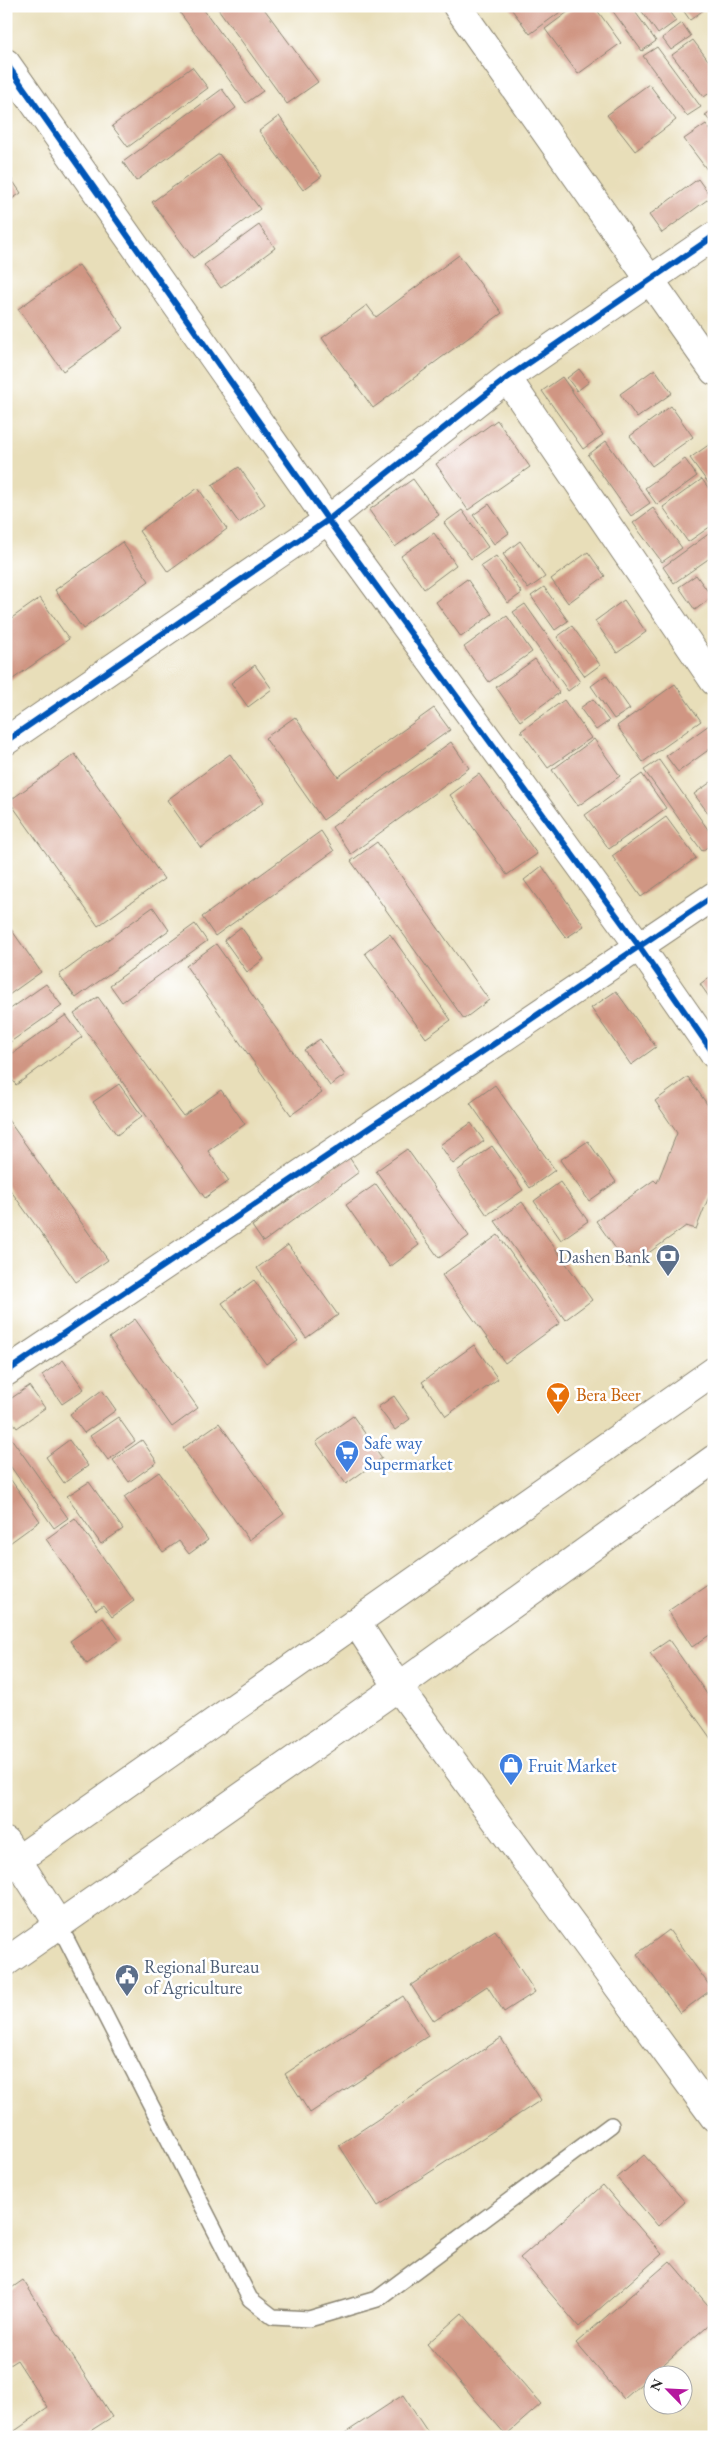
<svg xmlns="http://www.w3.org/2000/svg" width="720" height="2443" viewBox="0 0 720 2443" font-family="'EB Garamond',serif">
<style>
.building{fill:#d09683}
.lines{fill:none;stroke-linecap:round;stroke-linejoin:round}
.service-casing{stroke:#8a8472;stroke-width:18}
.minor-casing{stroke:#8a8472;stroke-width:30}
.secondary-casing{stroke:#8a8472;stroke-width:30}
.service{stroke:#fff;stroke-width:15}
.minor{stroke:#fff;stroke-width:28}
.secondary{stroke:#fff;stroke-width:28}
.cycleway-casing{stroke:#fff;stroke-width:9}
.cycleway{stroke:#0057b8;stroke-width:6}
.labels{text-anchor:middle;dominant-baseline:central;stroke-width:5;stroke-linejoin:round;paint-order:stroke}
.service-label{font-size:18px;fill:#4e5e75;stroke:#fff;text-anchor:end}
.food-label{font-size:18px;fill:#c56008;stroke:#fff;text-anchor:start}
.shop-label{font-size:18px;fill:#366cbe;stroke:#fff;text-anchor:start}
</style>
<rect width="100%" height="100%" fill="#fff"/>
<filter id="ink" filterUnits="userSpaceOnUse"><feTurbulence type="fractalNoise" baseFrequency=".02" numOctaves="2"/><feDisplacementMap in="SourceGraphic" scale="10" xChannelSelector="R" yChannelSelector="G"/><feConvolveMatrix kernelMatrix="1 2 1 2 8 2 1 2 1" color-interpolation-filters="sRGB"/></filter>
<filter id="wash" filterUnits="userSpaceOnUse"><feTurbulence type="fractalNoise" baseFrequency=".0096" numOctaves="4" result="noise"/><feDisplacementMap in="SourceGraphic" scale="20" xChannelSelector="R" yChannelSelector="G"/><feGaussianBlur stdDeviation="1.12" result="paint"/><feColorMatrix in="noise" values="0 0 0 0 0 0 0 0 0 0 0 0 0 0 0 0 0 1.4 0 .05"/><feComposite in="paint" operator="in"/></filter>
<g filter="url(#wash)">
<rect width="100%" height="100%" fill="#e8deb9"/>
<g id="blocks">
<path class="building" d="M 175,6 L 201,6 L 263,91 L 246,103 Z
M 216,6 L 262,6 L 318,82 L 287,104 Z
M 509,6 L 560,6 L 563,10 L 530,34 Z
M 576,6 L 594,6 L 621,43 L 578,74 L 545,29 Z
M 609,6 L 631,6 L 656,41 L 642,51 Z
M 638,6 L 665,6 L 676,21 L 658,34 Z
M 680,6 L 709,6 L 690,20 Z
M 682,23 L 691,36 L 671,50 L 662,38 Z
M 693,40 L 714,68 L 714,90 L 704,97 L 672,55 Z
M 657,47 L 701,107 L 687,116 L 643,56 Z
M 192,67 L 208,88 L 128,147 L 112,126 Z
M 649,84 L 676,120 L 635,151 L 607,115 Z
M 222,89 L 236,108 L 136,181 L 123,162 Z
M 714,109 L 714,126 L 705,115 Z
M 279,116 L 322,176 L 303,190 L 259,131 Z
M 706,124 L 714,135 L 714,179 L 684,139 Z
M 219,154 L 260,209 L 193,258 L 152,202 Z
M 6,171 L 21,193 L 6,203 Z
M 698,179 L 711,197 L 662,233 L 649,215 Z
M 259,225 L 275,248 L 221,288 L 204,265 Z
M 459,255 L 502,313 L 373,408 L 322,338 L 367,305 L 376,317 Z
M 79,265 L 124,328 L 63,371 L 18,309 Z
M 579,369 L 589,382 L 577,391 L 567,378 Z
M 655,369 L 672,393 L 637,418 L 620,394 Z
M 562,377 L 603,435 L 583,449 L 542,391 Z
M 671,406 L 693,437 L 652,466 L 630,436 Z
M 497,420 L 530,467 L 468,510 L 436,464 Z
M 606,441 L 650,503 L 631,516 L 588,455 Z
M 710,444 L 714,450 L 714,491 L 690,458 Z
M 685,459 L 697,476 L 657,505 L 645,488 Z
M 239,467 L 265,504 L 239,523 L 212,485 Z
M 413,479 L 439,515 L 395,547 L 369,510 Z
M 702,479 L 714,496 L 714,524 L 688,542 L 663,507 Z
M 198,488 L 227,529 L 168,572 L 139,531 Z
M 489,504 L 509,533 L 494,544 L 473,515 Z
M 653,508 L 682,548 L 662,562 L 633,523 Z
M 462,510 L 488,547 L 471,559 L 444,523 Z
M 714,530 L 714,555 L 674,583 L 663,567 Z
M 434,533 L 456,565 L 424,589 L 401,556 Z
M 520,541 L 545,577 L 528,589 L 503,554 Z
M 122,542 L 149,581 L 83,629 L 55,590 Z
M 588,552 L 605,576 L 568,603 L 551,579 Z
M 496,556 L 522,593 L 508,603 L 481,566 Z
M 696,575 L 712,597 L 695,610 L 679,587 Z
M 467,579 L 492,614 L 461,637 L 436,602 Z
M 544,587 L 568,621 L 555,630 L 531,596 Z
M 40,598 L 69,639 L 6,684 L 6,622 Z
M 624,600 L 646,632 L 617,653 L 595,621 Z
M 525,604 L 580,682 L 568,691 L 513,612 Z
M 507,616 L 532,652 L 489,682 L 464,647 Z
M 572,626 L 600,665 L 585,676 L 557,637 Z
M 535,659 L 559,693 L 520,721 L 496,687 Z
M 255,665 L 272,689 L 248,707 L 231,683 Z
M 606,675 L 630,709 L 614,719 L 591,686 Z
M 675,684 L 701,721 L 643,762 L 617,726 Z
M 593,699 L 609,721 L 596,730 L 580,708 Z
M 564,700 L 591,738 L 548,768 L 521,731 Z
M 434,708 L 450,730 L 323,820 L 265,738 L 295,717 L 338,777 Z
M 709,725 L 714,732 L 714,746 L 678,772 L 666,756 Z
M 594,739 L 620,776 L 578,806 L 552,770 Z
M 451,742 L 469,768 L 351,854 L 332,827 Z
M 75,754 L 164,879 L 98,926 L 9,801 Z
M 230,754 L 264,802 L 201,848 L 167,800 Z
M 659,760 L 714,838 L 714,842 L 702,851 L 644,770 Z
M 479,774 L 537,854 L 507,875 L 450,795 Z
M 642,774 L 666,808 L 609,849 L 585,815 Z
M 714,780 L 714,821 L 694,794 Z
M 666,817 L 696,858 L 641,897 L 612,856 Z
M 321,831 L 334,851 L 215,936 L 202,917 Z
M 377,842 L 489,1000 L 464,1019 L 351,861 Z
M 542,866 L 584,926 L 566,938 L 524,880 Z
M 153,907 L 169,930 L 76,998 L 59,975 Z
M 6,922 L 41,972 L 6,997 Z
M 195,924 L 207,941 L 122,1002 L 110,985 Z
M 241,927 L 264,959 L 247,972 L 224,940 Z
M 390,934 L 451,1020 L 426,1038 L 365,953 Z
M 216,944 L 322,1093 L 291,1115 L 186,966 Z
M 714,974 L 714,1004 L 700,984 Z
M 46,984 L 62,1006 L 6,1045 L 6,1012 Z
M 616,991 L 656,1047 L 631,1065 L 591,1008 Z
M 98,997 L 183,1116 L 221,1090 L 245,1124 L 208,1151 L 229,1181 L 205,1198 L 74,1014 Z
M 66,1015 L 82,1037 L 16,1085 L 6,1071 L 6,1058 Z
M 320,1039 L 345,1075 L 330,1086 L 304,1050 Z
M 688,1077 L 714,1114 L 714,1184 L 696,1229 L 686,1226 L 629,1267 L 596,1221 L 654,1180 L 657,1183 L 677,1133 L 655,1101 Z
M 119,1084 L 142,1116 L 117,1135 L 93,1102 Z
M 495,1085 L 555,1170 L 530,1188 L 470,1103 Z
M 6,1117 L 108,1260 L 76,1282 L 6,1184 Z
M 471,1123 L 484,1141 L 453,1164 L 440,1145 Z
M 588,1141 L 616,1182 L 589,1201 L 560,1160 Z
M 492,1146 L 523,1190 L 487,1215 L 457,1171 Z
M 407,1149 L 469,1236 L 439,1258 L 376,1171 Z
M 349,1157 L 359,1172 L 263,1242 L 252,1226 Z
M 560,1182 L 588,1221 L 561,1240 L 534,1201 Z
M 376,1184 L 419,1245 L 390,1267 L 346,1205 Z
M 522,1202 L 592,1300 L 565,1320 L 495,1221 Z
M 498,1235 L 560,1323 L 505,1363 L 442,1275 Z
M 288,1245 L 338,1315 L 306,1338 L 257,1268 Z
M 254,1280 L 298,1341 L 266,1364 L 222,1303 Z
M 135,1319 L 198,1408 L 172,1427 L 109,1338 Z
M 474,1345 L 498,1379 L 446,1416 L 422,1382 Z
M 63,1360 L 84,1389 L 62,1404 L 42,1375 Z
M 29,1386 L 45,1408 L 17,1428 L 6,1413 L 6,1402 Z
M 102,1390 L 116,1410 L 84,1433 L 70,1414 Z
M 394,1396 L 410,1419 L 395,1430 L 378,1407 Z
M 353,1416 L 382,1458 L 346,1484 L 316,1442 Z
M 118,1417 L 135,1441 L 108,1460 L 90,1436 Z
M 219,1423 L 284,1514 L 249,1540 L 183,1448 Z
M 6,1431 L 68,1518 L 54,1528 L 6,1460 Z
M 69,1440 L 88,1466 L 64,1483 L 46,1457 Z
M 142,1440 L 157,1462 L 129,1482 L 113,1460 Z
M 159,1472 L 208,1540 L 189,1554 L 179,1541 L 163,1552 L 124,1497 Z
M 6,1473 L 40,1521 L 7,1545 L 6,1544 Z
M 89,1482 L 123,1529 L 101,1544 L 67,1496 Z
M 75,1518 L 134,1601 L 112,1617 L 103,1605 L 96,1610 L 46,1539 Z
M 709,1583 L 714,1590 L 714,1632 L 692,1647 L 668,1611 Z
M 103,1618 L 119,1640 L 87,1664 L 70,1641 Z
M 669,1640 L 714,1704 L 714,1743 L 650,1653 Z
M 495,1930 L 535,1992 L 504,2012 L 487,1986 L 434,2021 L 411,1985 Z
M 669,1930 L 712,1989 L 680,2013 L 637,1954 Z
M 403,1996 L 428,2036 L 310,2113 L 285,2074 Z
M 501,2038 L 541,2100 L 378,2206 L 339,2145 Z
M 644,2155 L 685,2202 L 658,2226 L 617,2178 Z
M 603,2185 L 662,2254 L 579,2327 L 520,2258 Z
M 670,2261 L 714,2312 L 714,2320 L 624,2399 L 576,2343 Z
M 23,2280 L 112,2417 L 81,2437 L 6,2437 L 48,2408 L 17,2360 L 6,2367 L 6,2292 Z
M 462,2313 L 541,2404 L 506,2435 L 427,2344 Z
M 403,2395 L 431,2437 L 339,2437 Z"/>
</g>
</g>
<g filter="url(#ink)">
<use href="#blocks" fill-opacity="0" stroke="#8a8472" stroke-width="1"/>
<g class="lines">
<g class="service-casing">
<path id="service" d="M 59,1925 L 250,2299 L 273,2317 L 309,2319 L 377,2299 L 611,2125"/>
</g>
<g class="minor-casing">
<path id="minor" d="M 457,6 L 714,371
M 6,63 L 328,520 L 639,946 L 714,1054
M 507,378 L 714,681
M 6,741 L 328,520 L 507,378 L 714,236
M 6,1372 L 714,896
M 356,1622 L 398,1687 L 714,2117
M 6,1842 L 59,1925"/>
</g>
<g class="secondary-casing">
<path id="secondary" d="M 6,1868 L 714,1371
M 6,1962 L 398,1687 L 714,1459"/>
</g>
<use href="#service" class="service"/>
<use href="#minor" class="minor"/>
<use href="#secondary" class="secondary"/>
<g class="cycleway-casing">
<path id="cycleway" d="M 6,63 L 328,520 L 639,946 L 714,1054
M 6,741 L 328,520 L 507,378 L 714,236
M 6,1372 L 714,896"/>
</g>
<use href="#cycleway" class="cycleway"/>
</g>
</g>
<defs>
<g id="bank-pin" transform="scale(1.25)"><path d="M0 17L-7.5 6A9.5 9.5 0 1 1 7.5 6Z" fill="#5c6f8a" stroke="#fff"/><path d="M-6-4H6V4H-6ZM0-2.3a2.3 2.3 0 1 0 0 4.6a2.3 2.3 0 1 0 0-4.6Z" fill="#fff"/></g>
<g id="bar-pin" transform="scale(1.25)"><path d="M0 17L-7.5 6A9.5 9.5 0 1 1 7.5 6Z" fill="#e8710a" stroke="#fff"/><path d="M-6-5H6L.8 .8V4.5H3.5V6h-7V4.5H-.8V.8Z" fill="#fff"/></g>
<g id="supermarket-pin" transform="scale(1.25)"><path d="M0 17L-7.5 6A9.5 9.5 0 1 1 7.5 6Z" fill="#3f7fe0" stroke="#fff"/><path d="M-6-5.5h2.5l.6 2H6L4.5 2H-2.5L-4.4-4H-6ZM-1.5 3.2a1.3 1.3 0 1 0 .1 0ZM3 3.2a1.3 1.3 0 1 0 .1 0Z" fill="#fff"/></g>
<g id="shop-pin" transform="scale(1.25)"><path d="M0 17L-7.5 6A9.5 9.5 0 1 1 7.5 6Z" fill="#3f7fe0" stroke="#fff"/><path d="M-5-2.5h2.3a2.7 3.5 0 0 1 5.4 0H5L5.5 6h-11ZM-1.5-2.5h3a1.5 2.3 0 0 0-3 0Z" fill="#fff"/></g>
<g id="civic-pin" transform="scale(1.25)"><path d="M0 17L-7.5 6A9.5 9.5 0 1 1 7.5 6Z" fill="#5c6f8a" stroke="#fff"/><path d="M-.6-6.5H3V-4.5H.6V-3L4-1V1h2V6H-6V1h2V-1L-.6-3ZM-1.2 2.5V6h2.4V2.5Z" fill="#fff"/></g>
</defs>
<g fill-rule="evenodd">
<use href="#bank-pin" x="668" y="1256"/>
<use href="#bar-pin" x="558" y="1394"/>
<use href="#supermarket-pin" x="347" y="1452"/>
<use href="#shop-pin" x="511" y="1765"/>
<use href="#civic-pin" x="127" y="1976"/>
</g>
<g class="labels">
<g class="service-label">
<text x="650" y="1256">Dashen Bank</text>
<text x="144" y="1966" text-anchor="start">Regional Bureau<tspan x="144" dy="21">of Agriculture</tspan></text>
</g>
<g class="food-label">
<text x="576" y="1394">Bera Beer</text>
</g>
<g class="shop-label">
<text x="364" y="1442">Safe way<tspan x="364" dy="21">Supermarket</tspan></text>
<text x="528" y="1765">Fruit Market</text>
</g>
</g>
<rect width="720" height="2443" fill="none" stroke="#fff" stroke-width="25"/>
<g transform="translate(668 2390) rotate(294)"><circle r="24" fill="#ffffff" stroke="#aaaaaa"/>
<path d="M0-4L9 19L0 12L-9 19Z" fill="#b5179e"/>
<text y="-8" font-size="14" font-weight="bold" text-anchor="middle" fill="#2b2b2b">N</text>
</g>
</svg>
